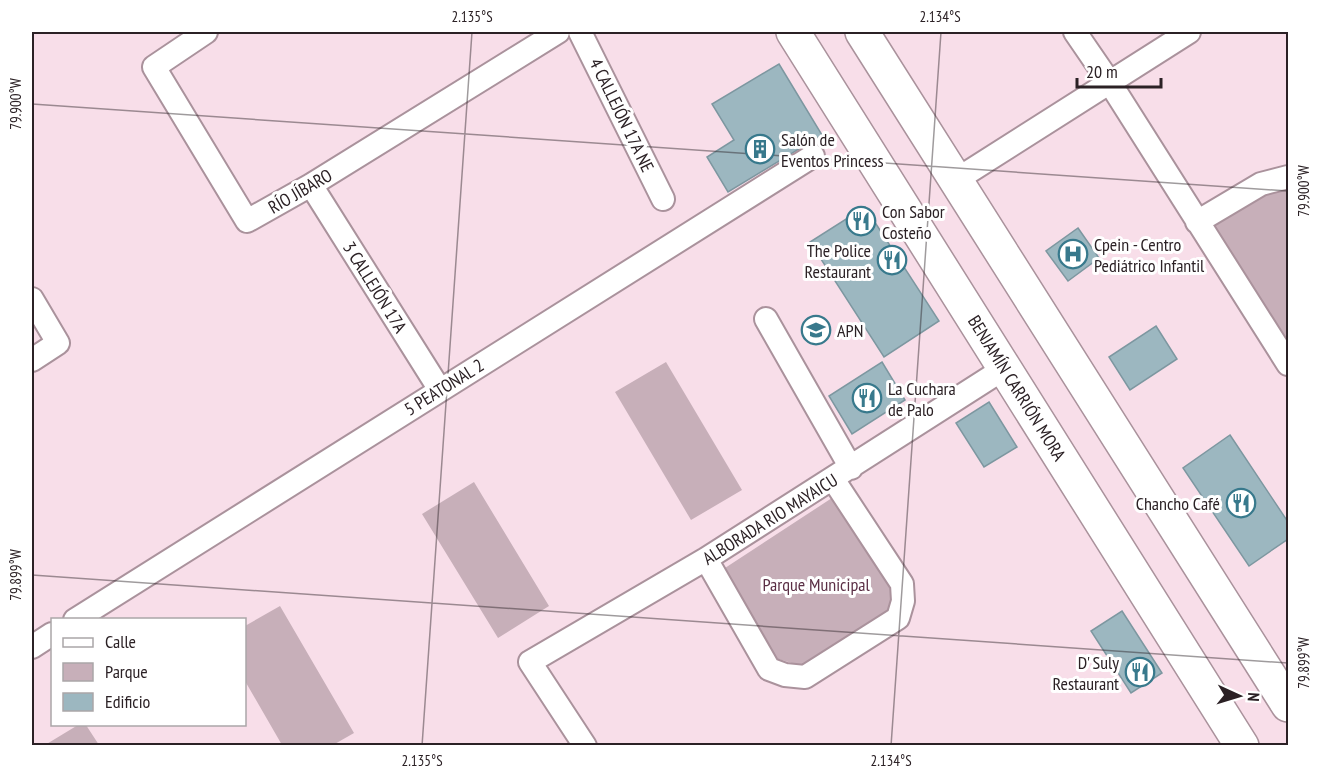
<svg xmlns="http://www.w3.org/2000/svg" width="1320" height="777" viewBox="0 0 1320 777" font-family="'PT Sans Narrow',sans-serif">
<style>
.green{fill:#c7afb9}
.building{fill:#9cb7c0;stroke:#7d97a0;stroke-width:1.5}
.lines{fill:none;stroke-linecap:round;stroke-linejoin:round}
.minor-casing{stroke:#aa929c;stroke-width:26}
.secondary-casing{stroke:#aa929c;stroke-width:36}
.minor{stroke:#fff;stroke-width:22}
.secondary{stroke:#fff;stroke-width:33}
.ticks{fill:none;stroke:#2b2125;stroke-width:1.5;stroke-opacity:0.45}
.labels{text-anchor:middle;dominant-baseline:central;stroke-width:6;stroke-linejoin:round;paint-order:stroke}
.street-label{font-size:18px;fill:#2b2125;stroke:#fff}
.poi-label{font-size:18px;fill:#2b2125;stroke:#fff;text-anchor:start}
.park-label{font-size:18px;fill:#5b2f45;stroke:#fff}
.neatline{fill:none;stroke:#2b2125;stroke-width:2}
.ticks-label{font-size:15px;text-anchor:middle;fill:#2b2125}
</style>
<rect width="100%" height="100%" fill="#f8dee9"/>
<path class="green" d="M 1288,186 L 1288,349 L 1207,224 L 1266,188 Z
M 666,362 L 742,490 L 691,520 L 615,392 Z
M 474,482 L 549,606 L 498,638 L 422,514 Z
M 835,496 L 892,584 L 890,614 L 805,667 L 775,658 L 725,568 Z
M 280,606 L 354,733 L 333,745 L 282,745 L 245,681 L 245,626 Z
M 78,725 L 86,725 L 99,745 L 45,745 Z"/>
<path class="building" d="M 779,64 L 822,135 L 728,192 L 707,157 L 734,140 L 712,104 Z
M 865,207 L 939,321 L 884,357 L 810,242 Z
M 1078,228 L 1099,258 L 1068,281 L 1046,251 Z
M 1156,326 L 1177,359 L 1130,390 L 1109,357 Z
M 882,362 L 905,400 L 852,434 L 829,396 Z
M 989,402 L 1017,447 L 984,467 L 956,423 Z
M 1230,435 L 1288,522 L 1288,539 L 1249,566 L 1183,468 Z
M 1122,611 L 1162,673 L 1131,693 L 1091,631 Z"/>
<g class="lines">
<g class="minor-casing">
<path id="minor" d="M 206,32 L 154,67 L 247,221 L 311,185 L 558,32
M 580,32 L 663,199
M 1075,32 L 1110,83 L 1288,364
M 956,180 L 1189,32
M 311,185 L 440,390
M 1197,222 L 1261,184 L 1288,177
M 32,299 L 58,343 L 32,360
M 766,319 L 851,468
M 706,559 L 769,669 L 785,675 L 805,677 L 898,618 L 903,601 L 902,584 L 833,479
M 75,620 L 813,156
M 32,647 L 52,634
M 585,746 L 530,662 L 706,559 L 1005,368"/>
</g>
<g class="secondary-casing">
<path id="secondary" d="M 793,32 L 1242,746
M 862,32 L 1288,705"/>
</g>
<use href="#minor" class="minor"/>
<use href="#secondary" class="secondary"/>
</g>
<path class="ticks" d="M 32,104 L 1288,191M 32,575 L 1288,663M 422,746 L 472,32M 891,746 L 941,32"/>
<defs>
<g id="building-ring" transform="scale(1.5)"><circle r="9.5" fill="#fff" stroke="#38798c" stroke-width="1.5"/><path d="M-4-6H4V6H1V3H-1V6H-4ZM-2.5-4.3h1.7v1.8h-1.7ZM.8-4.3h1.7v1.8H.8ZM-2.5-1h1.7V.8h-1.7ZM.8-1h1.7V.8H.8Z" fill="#38798c"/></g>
<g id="restaurant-ring" transform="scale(1.5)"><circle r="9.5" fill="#fff" stroke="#38798c" stroke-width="1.5"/><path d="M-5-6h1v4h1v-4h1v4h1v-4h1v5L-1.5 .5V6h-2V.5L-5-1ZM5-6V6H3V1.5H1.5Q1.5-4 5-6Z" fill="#38798c"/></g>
<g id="hospital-ring" transform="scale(1.5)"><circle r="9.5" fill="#fff" stroke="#38798c" stroke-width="1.5"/><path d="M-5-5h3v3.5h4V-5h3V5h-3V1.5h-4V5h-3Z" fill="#38798c"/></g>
<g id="school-ring" transform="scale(1.5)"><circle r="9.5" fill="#fff" stroke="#38798c" stroke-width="1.5"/><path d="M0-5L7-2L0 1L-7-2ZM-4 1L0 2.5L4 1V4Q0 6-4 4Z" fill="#38798c"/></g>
</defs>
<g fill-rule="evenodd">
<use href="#building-ring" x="760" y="149"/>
<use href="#restaurant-ring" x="861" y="221"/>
<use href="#hospital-ring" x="1073" y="254"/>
<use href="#restaurant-ring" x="892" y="260"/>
<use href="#school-ring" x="816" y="330"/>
<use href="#restaurant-ring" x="867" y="398"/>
<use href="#restaurant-ring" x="1241" y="503"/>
<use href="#restaurant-ring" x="1140" y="672"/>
</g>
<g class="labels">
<g class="street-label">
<text transform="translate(622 115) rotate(64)">4 CALLEJÓN 17A NE</text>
<text transform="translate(300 191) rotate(-30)">RÍO JÍBARO</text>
<text transform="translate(375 287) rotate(58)">3 CALLEJÓN 17A</text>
<text transform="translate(444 387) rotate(-32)">5 PEATONAL 2</text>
<text transform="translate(1017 388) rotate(58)">BENJAMÍN CARRIÓN MORA</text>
<text transform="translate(770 519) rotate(-32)">ALBORADA RIO MAYAICU</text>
</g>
<g class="poi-label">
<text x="781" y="139">Salón de<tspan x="781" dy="21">Eventos Princess</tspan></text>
<text x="882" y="211">Con Sabor<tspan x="882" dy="21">Costeño</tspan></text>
<text x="1094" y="244">Cpein - Centro<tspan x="1094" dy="21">Pediátrico Infantil</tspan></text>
<text x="871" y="250" text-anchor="end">The Police<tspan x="871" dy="21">Restaurant</tspan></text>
<text x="837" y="330">APN</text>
<text x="888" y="388">La Cuchara<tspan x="888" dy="21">de Palo</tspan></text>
<text x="1220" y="503" text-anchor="end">Chancho Café</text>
<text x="1119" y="662" text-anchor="end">D' Suly<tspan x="1119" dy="21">Restaurant</tspan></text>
</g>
<g class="park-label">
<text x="816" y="584">Parque Municipal</text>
</g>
</g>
<rect width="1320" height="777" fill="none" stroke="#ffffff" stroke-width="66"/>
<rect x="51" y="618" width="195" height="108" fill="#ffffff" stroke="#aaa6a8" stroke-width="1.5"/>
<rect x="63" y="638" width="30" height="9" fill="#ffffff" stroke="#aaa6a8" stroke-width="1.5"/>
<text x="105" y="648" font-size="18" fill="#2b2125">Calle</text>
<rect x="63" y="663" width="30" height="18" fill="#c7afb9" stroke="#aaa6a8" stroke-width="1.5"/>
<text x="105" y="678" font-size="18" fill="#2b2125">Parque</text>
<rect x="63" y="693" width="30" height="18" fill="#9cb7c0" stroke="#aaa6a8" stroke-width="1.5"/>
<text x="105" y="708" font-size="18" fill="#2b2125">Edificio</text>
<g transform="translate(1239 696) rotate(94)" stroke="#ffffff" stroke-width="4.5" paint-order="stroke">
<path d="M0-4.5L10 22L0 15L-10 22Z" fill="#2b2125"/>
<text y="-9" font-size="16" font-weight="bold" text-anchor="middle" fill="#2b2125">N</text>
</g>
<path d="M1077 78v9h84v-9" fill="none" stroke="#2b2125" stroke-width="3"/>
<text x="1086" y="78" font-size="18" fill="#2b2125" stroke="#ffffff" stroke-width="4.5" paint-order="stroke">20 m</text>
<rect x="33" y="33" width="1254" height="711" class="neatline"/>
<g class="ticks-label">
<text x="472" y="22">2.135°S</text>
<text x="940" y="22">2.134°S</text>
<text transform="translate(16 104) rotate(-90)" y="5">79.900°W</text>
<text transform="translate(1304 191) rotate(-90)" y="5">79.900°W</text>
<text transform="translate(16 575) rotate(-90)" y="5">79.899°W</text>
<text transform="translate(1304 663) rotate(-90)" y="5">79.899°W</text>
<text x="422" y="766">2.135°S</text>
<text x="891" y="766">2.134°S</text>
</g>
</svg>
